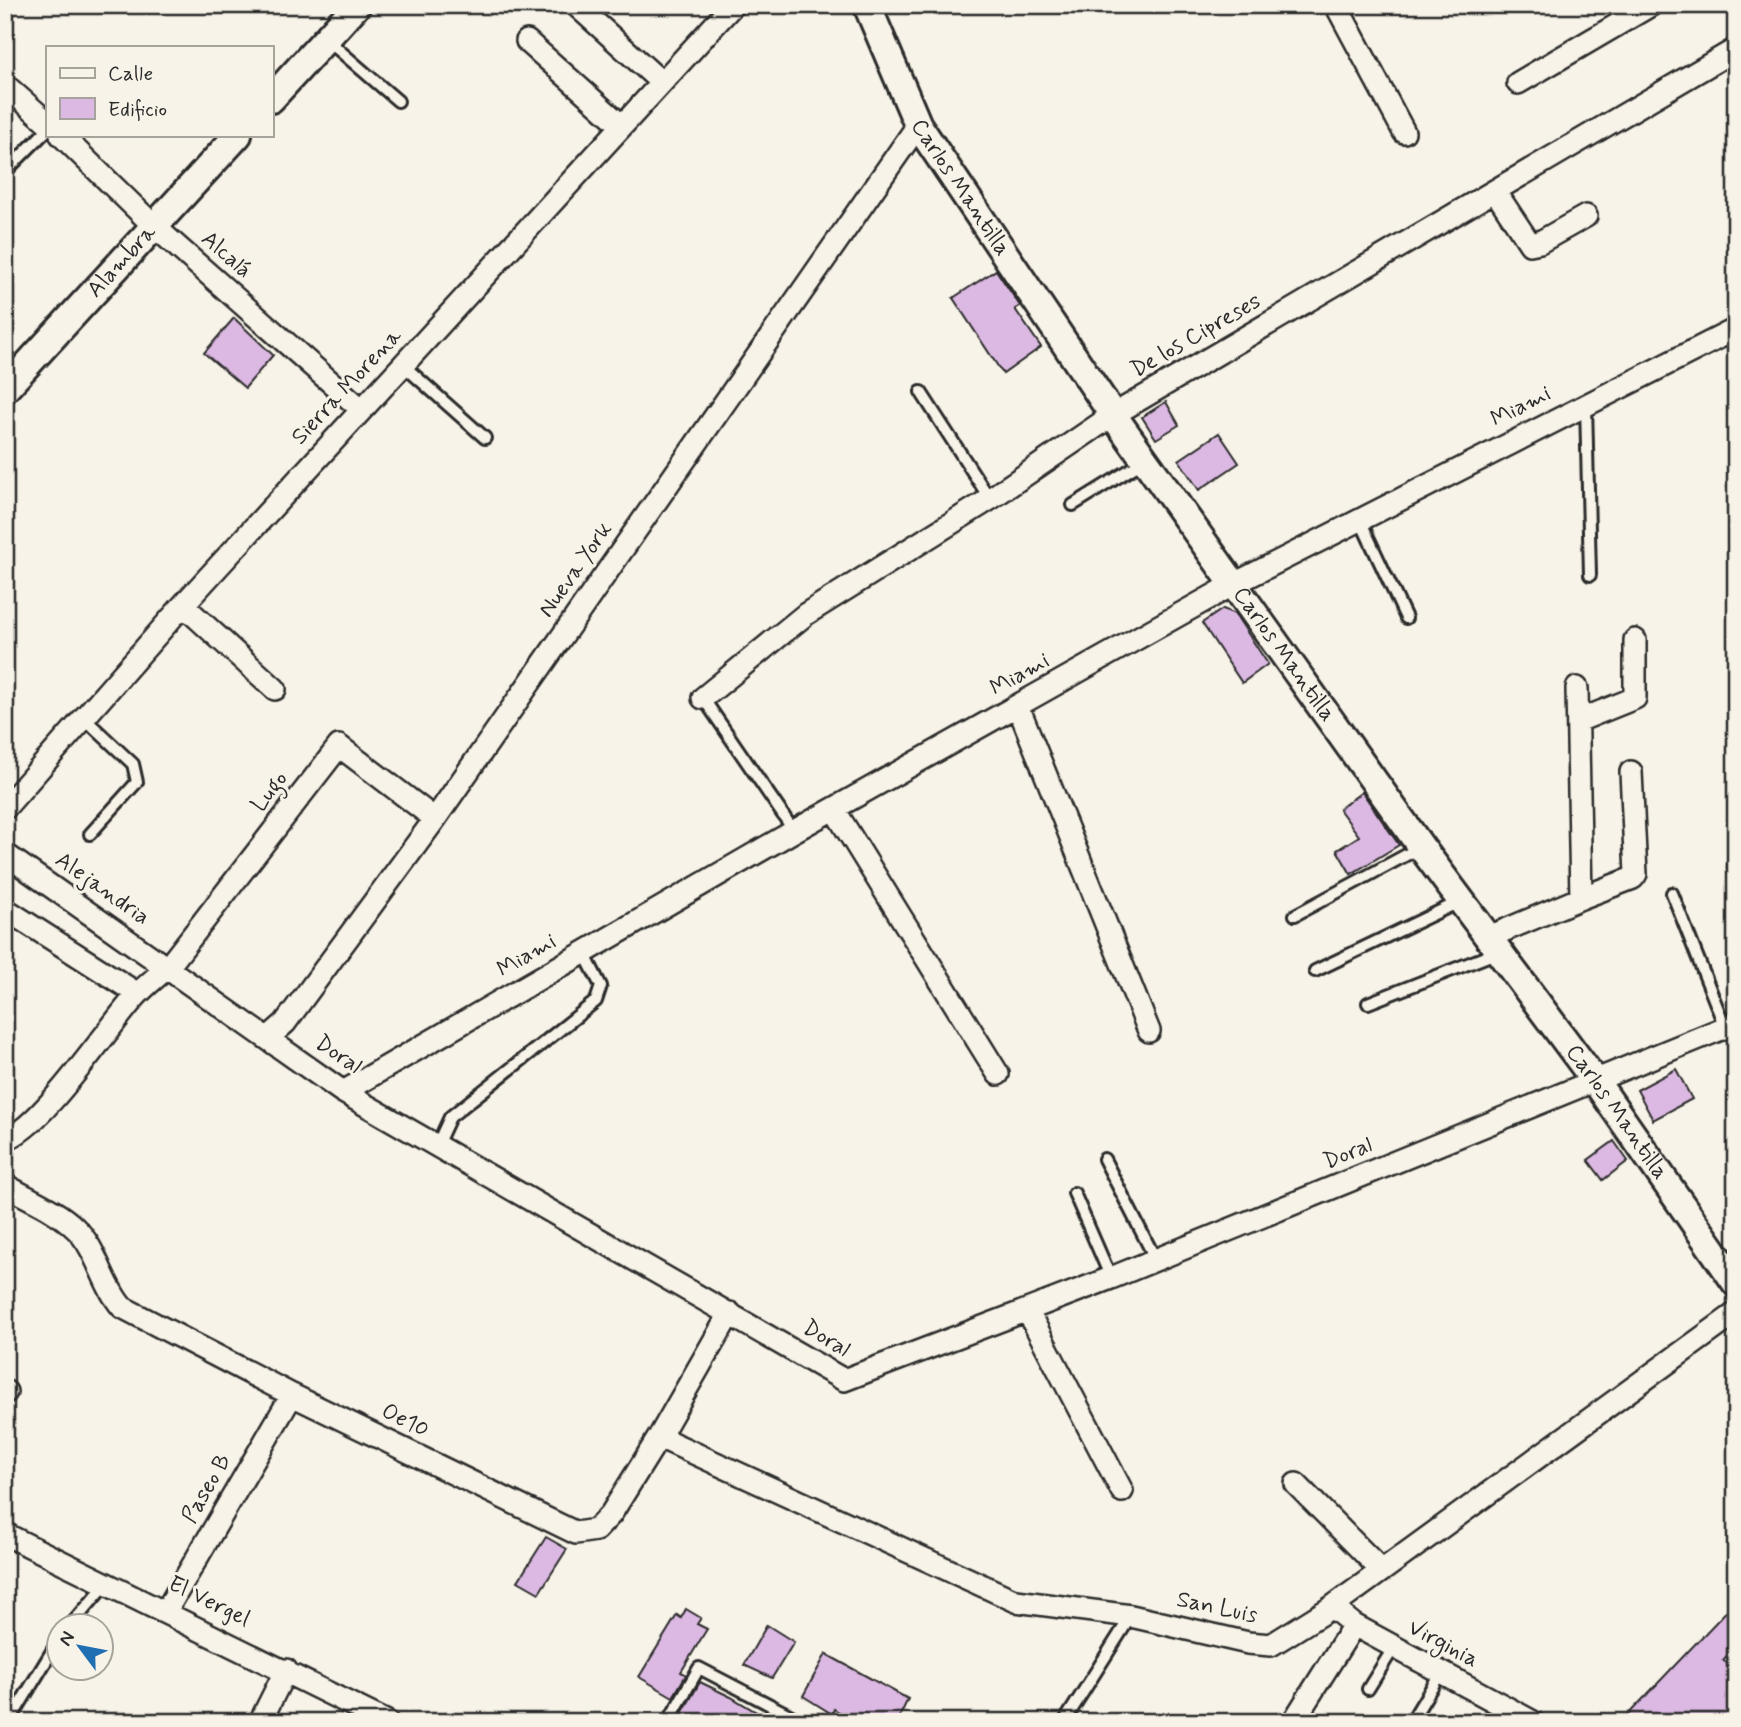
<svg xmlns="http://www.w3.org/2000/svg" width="1741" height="1727" viewBox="0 0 1741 1727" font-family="Mynerve,sans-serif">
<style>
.building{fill:#dcb9e3;stroke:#2b2b2b;stroke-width:2}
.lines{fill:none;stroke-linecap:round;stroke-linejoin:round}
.service-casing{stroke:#2b2b2b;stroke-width:16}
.minor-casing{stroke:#2b2b2b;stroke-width:26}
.tertiary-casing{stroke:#2b2b2b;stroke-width:32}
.service{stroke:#f7f3e8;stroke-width:10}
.minor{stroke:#f7f3e8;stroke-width:21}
.tertiary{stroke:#f7f3e8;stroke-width:26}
.labels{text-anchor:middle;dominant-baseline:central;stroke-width:6;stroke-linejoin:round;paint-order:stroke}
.street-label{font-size:23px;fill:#2b2b2b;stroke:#f7f3e8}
</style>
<rect width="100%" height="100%" fill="#f7f3e8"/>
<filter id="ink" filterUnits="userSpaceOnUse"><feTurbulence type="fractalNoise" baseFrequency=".0143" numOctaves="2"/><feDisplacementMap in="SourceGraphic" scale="14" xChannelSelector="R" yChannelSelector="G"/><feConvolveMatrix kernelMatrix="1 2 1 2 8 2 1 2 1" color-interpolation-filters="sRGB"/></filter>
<g filter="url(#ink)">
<path class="building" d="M 996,270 L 1020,306 L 1015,309 L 1041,347 L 1003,374 L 953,298 Z
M 234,318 L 273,355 L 245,388 L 204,353 Z
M 1166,402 L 1179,425 L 1156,439 L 1142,417 Z
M 1219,433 L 1239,463 L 1199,490 L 1179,460 Z
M 1223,609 L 1235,614 L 1268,664 L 1242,683 L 1202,623 Z
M 1362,792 L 1399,845 L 1351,874 L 1337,850 L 1359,836 L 1339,809 Z
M 1676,1069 L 1692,1099 L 1653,1120 L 1637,1090 Z
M 1614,1141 L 1628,1161 L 1603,1180 L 1588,1160 Z
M 546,1537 L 567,1549 L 539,1593 L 518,1581 Z
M 1736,1601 L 1736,1646 L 1723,1660 L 1736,1668 L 1736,1702 L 1724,1722 L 1621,1722 Z
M 686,1609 L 701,1618 L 697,1624 L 707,1629 L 681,1672 L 686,1675 L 673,1697 L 639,1677 L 677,1615 L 681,1618 Z
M 767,1625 L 794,1642 L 772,1678 L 744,1665 Z
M 826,1654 L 908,1699 L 897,1722 L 855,1722 L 834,1709 L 832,1714 L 803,1696 Z
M 700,1682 L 731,1697 L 773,1722 L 677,1722 Z"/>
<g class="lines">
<g class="service-casing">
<path id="service" d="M 326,39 L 398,101
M 5,172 L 47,130
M 403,365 L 485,438
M 921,392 L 990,499
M 1586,404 L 1590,575
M 1073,505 L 1144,461
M 1360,520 L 1406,618
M 703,698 L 794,831
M 84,718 L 133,764 L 137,782 L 90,834
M 1734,867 L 1736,873
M 1672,893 L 1725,1027
M 1295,915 L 1421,847
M 1315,971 L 1461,901
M 1368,1003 L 1498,952
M 437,1145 L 450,1117 L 596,1001 L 601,986 L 584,953
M 1104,1159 L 1156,1260
M 1074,1193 L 1111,1278
M 70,1626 L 108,1582
M 1368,1689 L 1394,1647
M 1415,1715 L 1441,1672
M 9,1722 L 60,1638
M 668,1722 L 699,1668 L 803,1722
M 1064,1722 L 1131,1616"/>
</g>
<g class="minor-casing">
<path id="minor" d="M 576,5 L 661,82
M 1336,5 L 1404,132
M 527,41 L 622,126
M 1518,83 L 1651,5
M 5,85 L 47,122
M 61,135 L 154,226 L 361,409
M 1495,191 L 1530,244 L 1540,242 L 1586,216
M 183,605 L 275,689
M 703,698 L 806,614 L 990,499 L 1113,415 L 1736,49
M 1018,706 L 1149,1031
M 1578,721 L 1635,698 L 1635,640
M 5,808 L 183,605 L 733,5
M 834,809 L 998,1074
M 5,854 L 343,1092 L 844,1380 L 1111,1278 L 1736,1023
M 1581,898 L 1633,878 L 1636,874 L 1631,772
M 5,909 L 138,994
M 1489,937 L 1581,898 L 1577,688
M 268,1038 L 285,1023 L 435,819 L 918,125
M 343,1092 L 794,831 L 1234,584 L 1736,329
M 5,1139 C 39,1131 109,1026 136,996 C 146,985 158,976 169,966 L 339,746 L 435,819
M 5,1185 C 27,1198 57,1210 75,1228 C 97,1248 102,1284 122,1307 L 292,1395 L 576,1533 L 596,1530 L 611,1514 L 659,1437 L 730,1313
M 1027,1310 L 1122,1491
M 5,1391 L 6,1392
M 659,1437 L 1016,1601 L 1131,1616 L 1248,1643 L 1271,1645 L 1332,1607 L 1736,1313
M 1296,1484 L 1381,1570
M 5,1534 L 387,1722
M 1332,1607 L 1354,1625 L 1533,1722
M 166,1611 L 292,1395
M 260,1722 L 286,1670
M 1293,1722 L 1354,1625"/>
</g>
<g class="tertiary-casing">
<g id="tertiary">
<path id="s1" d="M 867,5 L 918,125 L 1113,415 L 1421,847 L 1596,1082 L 1736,1283"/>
<path d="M 271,99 L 357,5"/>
<path id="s2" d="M 5,389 L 238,135"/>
</g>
</g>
<use href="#service" class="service"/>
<use href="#minor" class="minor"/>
<use href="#tertiary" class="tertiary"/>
</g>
</g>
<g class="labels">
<g class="street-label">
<text stroke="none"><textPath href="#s1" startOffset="206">Carlos Mantilla</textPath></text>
<text transform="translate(226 255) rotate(41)">Alcalá</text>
<text stroke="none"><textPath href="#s2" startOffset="173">Alambra</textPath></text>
<text transform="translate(1196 336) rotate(-30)">De los Cipreses</text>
<text transform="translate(347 387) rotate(-47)">Sierra Morena</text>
<text transform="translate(1521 407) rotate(-27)">Miami</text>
<text transform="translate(576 570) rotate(-55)">Nueva York</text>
<text stroke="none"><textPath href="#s1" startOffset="774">Carlos Mantilla</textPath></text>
<text transform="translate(1020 675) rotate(-29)">Miami</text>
<text transform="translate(270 792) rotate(-52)">Lugo</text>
<text transform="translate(102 889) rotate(35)">Alejandria</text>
<text transform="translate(527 956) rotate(-30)">Miami</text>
<text transform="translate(338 1055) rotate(34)">Doral</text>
<text stroke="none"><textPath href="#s1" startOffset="1340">Carlos Mantilla</textPath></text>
<text transform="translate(1348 1154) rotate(-22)">Doral</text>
<text transform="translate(826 1339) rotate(31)">Doral</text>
<text transform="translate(405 1421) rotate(26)">Oe10</text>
<text transform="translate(207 1489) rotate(-60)">Paseo B</text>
<text transform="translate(209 1602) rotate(26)">El Vergel</text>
<text transform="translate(1217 1608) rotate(12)">San Luis</text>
<text transform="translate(1443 1644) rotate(28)">Virginia</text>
</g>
</g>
<rect width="1741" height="1727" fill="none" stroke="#f7f3e8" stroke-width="28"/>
<rect x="14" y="14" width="1713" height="1699" fill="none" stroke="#2b2b2b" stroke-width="2.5" filter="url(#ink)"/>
<rect x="46" y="46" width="228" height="91" fill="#f7f3e8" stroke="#a5a39c" stroke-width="2"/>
<rect x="60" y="68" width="35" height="10" fill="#f7f3e8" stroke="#a5a39c" stroke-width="2"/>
<text x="108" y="80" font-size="21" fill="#2b2b2b">Calle</text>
<rect x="60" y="98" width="35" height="21" fill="#dcb9e3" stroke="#a5a39c" stroke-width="2"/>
<text x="108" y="116" font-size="21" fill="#2b2b2b">Edificio</text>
<g transform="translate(80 1647) rotate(302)"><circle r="33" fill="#f7f3e8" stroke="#a5a39c" stroke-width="2"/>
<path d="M0-5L12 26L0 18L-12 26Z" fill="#1f6fb2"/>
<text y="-10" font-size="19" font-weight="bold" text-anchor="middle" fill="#2b2b2b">N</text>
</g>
</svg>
